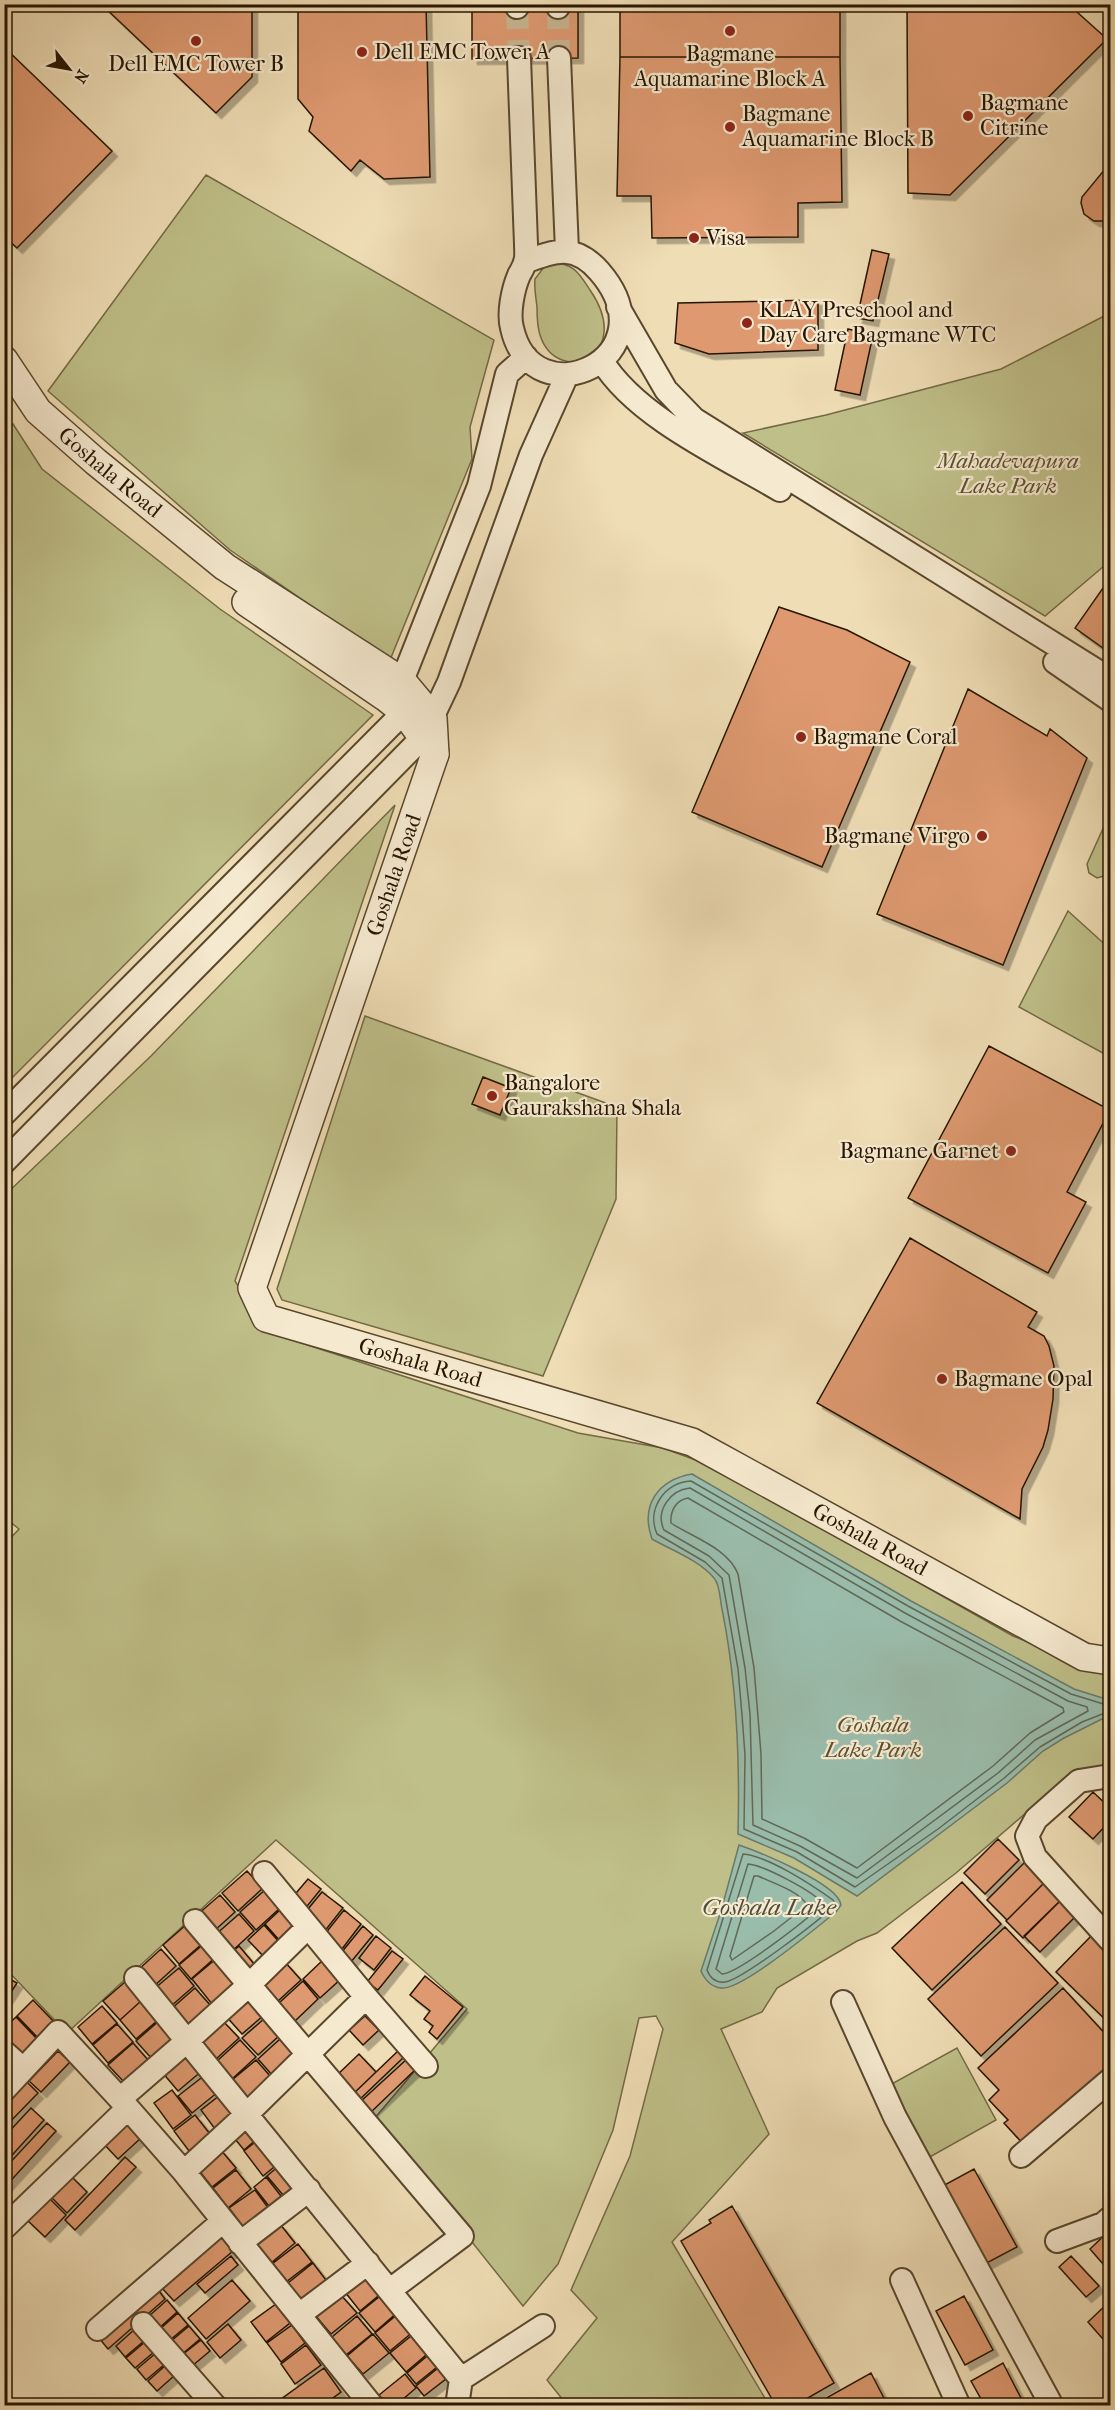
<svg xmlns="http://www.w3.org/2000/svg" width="1115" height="2410" viewBox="0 0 1115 2410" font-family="'IM FELL French Canon',serif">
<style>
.green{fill:#bfbf89;stroke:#736a44;stroke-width:1.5}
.water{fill:#9abcab;stroke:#6c7967;stroke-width:1.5}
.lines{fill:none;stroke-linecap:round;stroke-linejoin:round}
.shore{stroke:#606856;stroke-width:1.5}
.building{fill:#de9970;stroke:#271500;stroke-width:1.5;filter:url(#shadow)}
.minor-tunnel{stroke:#c7b591;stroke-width:22;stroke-dasharray:22 11;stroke-linecap:butt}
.minor-casing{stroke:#59472d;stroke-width:26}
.tertiary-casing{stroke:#59472d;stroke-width:30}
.minor{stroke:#f5e9cf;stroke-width:22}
.tertiary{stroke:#f5e9cf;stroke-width:27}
.poi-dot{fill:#8f2418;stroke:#f5e9cf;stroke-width:2}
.labels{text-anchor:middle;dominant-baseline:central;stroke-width:4.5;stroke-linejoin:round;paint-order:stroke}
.poi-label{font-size:22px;fill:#271500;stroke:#f5e9cf;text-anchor:start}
.park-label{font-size:22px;font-style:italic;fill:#5c5030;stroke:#f5e9cf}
.street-label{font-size:22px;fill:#271500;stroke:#f5e9cf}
.water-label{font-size:24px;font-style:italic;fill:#4f4f3c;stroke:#f5e9cf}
</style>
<defs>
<filter id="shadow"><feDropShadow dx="5.5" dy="5.5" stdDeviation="0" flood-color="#0004"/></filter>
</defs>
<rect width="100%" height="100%" fill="#efddb5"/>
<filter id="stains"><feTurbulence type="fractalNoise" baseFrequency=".00333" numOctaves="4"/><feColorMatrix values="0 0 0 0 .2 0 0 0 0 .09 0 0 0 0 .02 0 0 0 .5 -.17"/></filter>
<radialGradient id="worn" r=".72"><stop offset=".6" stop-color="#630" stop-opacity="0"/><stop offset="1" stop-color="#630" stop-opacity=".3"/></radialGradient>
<path class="green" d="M 206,175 L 494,340 L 470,427 L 472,459 L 390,660 L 230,550 L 48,391 Z
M 551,263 C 574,263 579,273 590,290 C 636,357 557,388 540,335 C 537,326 537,316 537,307 C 536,298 534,288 535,279 L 544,267 Z
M 1110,313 L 1110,561 L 1045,616 L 743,433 L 826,415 L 1001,369 Z
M 13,424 L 42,469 L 220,609 L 373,715 L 5,1085 L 4,434 Z
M 395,805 L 235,1281 L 265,1331 L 578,1433 L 663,1448 L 712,1466 L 1013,1636 L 1110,1676 L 1110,1768 L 1077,1769 L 956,1873 L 877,1933 L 857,1941 L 777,1988 L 762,2012 L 721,2029 L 769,2134 L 672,2242 L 769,2405 L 567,2405 L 547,2380 L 597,2318 L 571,2290 L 630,2156 L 663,2029 L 656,2016 L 639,2018 L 613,2130 L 558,2264 L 523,2306 L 374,2119 L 467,2009 L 276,1840 L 67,2033 L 5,1968 L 4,1545 L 19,1529 L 4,1517 L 5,1195 L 151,1056 Z
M 1110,813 L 1110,870 L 1107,875 L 1097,878 L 1089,873 L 1087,864 Z
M 1068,911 L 1110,949 L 1110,1057 L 1019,1007 Z
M 365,1016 L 617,1107 L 616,1199 L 543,1376 L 282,1300 L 277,1289 Z
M 957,2048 L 996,2120 L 928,2158 L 888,2086 Z"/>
<path class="water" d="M 692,1474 L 911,1601 L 1074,1689 L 1109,1700 L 1110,1715 L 1064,1738 L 1043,1751 L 1007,1783 L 857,1896 L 794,1858 L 738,1834 C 740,1758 737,1683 722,1609 C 720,1600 720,1584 714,1578 C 699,1560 671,1550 652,1539 C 640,1505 658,1480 692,1474 Z
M 739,1845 C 759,1852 839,1884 841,1905 L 836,1912 C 817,1927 741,1991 721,1988 C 711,1987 705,1980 701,1971 L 721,1911 Z"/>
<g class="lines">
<path class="shore" d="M 690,1488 L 905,1613 L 1068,1701 L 1087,1707 L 1088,1711 L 1035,1740 L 998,1773 L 857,1878 L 800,1846 L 753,1825 L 750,1714 L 745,1668 L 729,1575 L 709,1556 L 664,1530 C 655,1511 670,1490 690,1488 Z
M 688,1498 L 900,1621 L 1063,1708 L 1064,1712 L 1030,1733 L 993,1766 L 857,1868 L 804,1838 L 762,1819 L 761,1754 L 754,1668 L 738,1574 C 728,1548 692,1537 671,1523 C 670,1511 676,1500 688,1498 Z
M 1110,1706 L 1071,1694 L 908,1606 L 691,1481 C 665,1482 646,1509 657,1534 L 705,1562 L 722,1578 L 738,1669 L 742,1715 L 745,1755 L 744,1829 L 797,1852 L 855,1887 L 938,1829 L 1003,1779 L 1040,1747 L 1082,1722 L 1110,1711
M 743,1854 C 768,1856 812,1885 833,1900 L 835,1904 C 825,1917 740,1981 725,1982 C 716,1983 710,1978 707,1970 Z
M 748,1864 C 763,1865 815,1892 823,1904 C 809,1918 739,1973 722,1974 L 716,1969 Z
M 754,1876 L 758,1876 C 773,1883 799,1891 807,1905 L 774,1931 L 732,1960 L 730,1956 Z"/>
</g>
<path class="building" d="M 101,4 L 252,4 L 252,77 L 216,113 Z
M 298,4 L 426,4 L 430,177 L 384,179 L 360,160 L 351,171 L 309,131 L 313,117 L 298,99 Z
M 620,4 L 840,4 L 840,57 L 620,57 Z
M 907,4 L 1068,4 L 1107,39 L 950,195 L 908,193 Z
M 578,7 L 578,58 L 472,59 L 472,8 Z
M 4,47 L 112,151 L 17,248 L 4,236 Z
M 620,57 L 840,57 L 842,202 L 798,203 L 798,237 L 652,238 L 651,196 L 617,196 Z
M 1110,163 L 1110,218 L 1105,221 L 1094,221 L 1084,214 L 1081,203 L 1082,197 Z
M 872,250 L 889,254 L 873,321 L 857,318 Z
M 818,300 L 818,350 L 709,354 L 675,343 L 678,303 Z
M 848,329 L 873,335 L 860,395 L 835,390 Z
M 1103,588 L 1110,593 L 1110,653 L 1075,628 Z
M 779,607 L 847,630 L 910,662 L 822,867 L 692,812 Z
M 968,689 L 1047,736 L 1050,729 L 1087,758 L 1003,965 L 877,914 Z
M 989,1046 L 1110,1110 L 1067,1192 L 1086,1202 L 1048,1273 L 908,1198 Z
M 483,1077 L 511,1088 L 500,1115 L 472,1104 Z
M 910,1238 L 1037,1312 L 1028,1327 L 1044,1336 L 1049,1346 L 1054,1366 L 1053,1399 L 1048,1430 L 1043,1447 L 1022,1489 L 1020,1519 L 817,1403 Z
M 1093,1792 L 1110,1808 L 1110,1821 L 1093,1839 L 1069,1817 Z
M 998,1839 L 1019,1860 L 985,1894 L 964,1873 Z
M 1027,1860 L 1046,1881 L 1007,1920 L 987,1900 Z
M 247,1871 L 263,1888 L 238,1911 L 222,1893 Z
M 308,1879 L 321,1889 L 304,1910 L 291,1899 Z
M 1046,1881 L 1063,1898 L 1023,1938 L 1006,1921 Z
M 962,1882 L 1001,1924 L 932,1990 L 892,1948 Z
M 265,1890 L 280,1908 L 256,1930 L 240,1912 Z
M 322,1892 L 343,1908 L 324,1932 L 303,1915 Z
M 220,1895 L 235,1912 L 213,1932 L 197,1915 Z
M 1063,1898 L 1079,1913 L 1040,1952 L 1024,1936 Z
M 281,1909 L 296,1926 L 280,1941 L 265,1924 Z
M 344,1910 L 361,1924 L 342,1949 L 324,1935 Z
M 239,1914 L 254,1931 L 230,1953 L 214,1936 Z
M 187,1924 L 203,1943 L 179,1964 L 163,1945 Z
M 264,1925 L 281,1944 L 265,1958 L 248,1940 Z
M 363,1926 L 373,1935 L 351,1962 L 341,1953 Z
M 1005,1927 L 1058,1983 L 981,2056 L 928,1999 Z
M 1092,1935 L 1110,1953 L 1110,2024 L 1056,1972 Z
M 376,1936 L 391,1948 L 374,1970 L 359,1958 Z
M 205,1943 L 217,1956 L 191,1979 L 179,1965 Z
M 239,1946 L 255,1965 L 247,1972 L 230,1954 Z
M 161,1949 L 176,1966 L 153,1987 L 138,1970 Z
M 392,1951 L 403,1959 L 378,1990 L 367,1982 Z
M 217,1958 L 238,1982 L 212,2004 L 192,1979 Z
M 324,1959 L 342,1978 L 320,1998 L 303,1979 Z
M 285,1962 L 301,1980 L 278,2001 L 262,1983 Z
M 179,1968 L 194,1986 L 170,2007 L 154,1989 Z
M 4,1976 L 17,1983 L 4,2003 Z
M 425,1976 L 463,2007 L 437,2039 L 429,2032 L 433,2026 L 424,2019 L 430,2011 L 410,1995 Z
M 303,1981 L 318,1999 L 295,2021 L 279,2003 Z
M 125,1982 L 141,2001 L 120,2020 L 103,2001 Z
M 195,1988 L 211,2006 L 185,2028 L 170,2010 Z
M 1063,1988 L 1110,2039 L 1110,2067 L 1026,2147 L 1004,2123 L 1008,2120 L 989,2100 L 999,2090 L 978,2068 Z
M 247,1996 L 264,2015 L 242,2034 L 225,2015 Z
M 33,2000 L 56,2024 L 40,2040 L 17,2016 Z
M 141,2001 L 158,2020 L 136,2039 L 120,2020 Z
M 102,2006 L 117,2023 L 92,2044 L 78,2027 Z
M 365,2016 L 379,2030 L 363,2045 L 349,2030 Z
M 16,2017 L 39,2041 L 22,2057 L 4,2039 L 4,2028 Z
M 265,2018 L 280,2035 L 258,2055 L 242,2038 Z
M 160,2020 L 175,2038 L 152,2059 L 136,2041 Z
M 223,2021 L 239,2038 L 215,2060 L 199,2042 Z
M 117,2024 L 133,2042 L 108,2063 L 93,2045 Z
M 280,2039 L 296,2056 L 273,2076 L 258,2059 Z
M 240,2040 L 256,2057 L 231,2080 L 216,2062 Z
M 133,2043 L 149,2061 L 124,2082 L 108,2065 Z
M 399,2050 L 405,2056 L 357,2102 L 351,2096 Z
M 58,2051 L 70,2062 L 41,2092 L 29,2081 Z
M 187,2051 L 203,2070 L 178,2091 L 162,2072 Z
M 359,2054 L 376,2072 L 351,2096 L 334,2078 Z
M 407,2059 L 416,2069 L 369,2114 L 359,2103 Z
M 256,2060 L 271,2077 L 248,2098 L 232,2080 Z
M 205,2075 L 218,2092 L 192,2113 L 178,2096 Z
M 26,2081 L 38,2093 L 4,2128 L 4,2104 Z
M 172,2090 L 191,2115 L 173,2129 L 154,2103 Z
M 224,2092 L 238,2111 L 215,2129 L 201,2110 Z
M 31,2108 L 44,2120 L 4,2164 L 4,2137 Z
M 195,2115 L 210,2134 L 189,2151 L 174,2131 Z
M 126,2120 L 142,2137 L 118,2159 L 102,2142 Z
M 246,2122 L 258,2138 L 244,2150 L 231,2134 Z
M 47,2123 L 56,2131 L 4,2188 L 4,2169 Z
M 259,2139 L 279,2163 L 263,2176 L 244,2151 Z
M 220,2149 L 236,2168 L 212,2187 L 197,2168 Z
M 125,2157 L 136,2167 L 75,2230 L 65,2220 Z
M 280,2165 L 295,2185 L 283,2195 L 267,2176 Z
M 974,2169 L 1017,2247 L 981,2266 L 939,2188 Z
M 236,2170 L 251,2189 L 228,2208 L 213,2188 Z
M 72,2177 L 87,2192 L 67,2213 L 52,2198 Z
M 266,2177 L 281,2196 L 269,2206 L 254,2187 Z
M 255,2190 L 269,2209 L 244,2228 L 229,2208 Z
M 49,2198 L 66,2215 L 45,2237 L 27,2220 Z
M 732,2206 L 834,2383 L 799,2403 L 801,2406 L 776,2406 L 681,2241 L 711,2223 L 709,2220 Z
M 280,2224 L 295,2243 L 271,2263 L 255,2243 Z
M 1108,2232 L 1110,2235 L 1110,2272 L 1090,2249 Z
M 220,2235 L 233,2251 L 174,2301 L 160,2286 Z
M 298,2244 L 312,2262 L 286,2282 L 272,2264 Z
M 231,2256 L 238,2265 L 205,2293 L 197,2284 Z
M 1071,2256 L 1099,2286 L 1086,2297 L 1059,2267 Z
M 313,2263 L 329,2284 L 304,2303 L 288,2283 Z
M 367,2273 L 383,2292 L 360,2311 L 345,2292 Z
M 232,2280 L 250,2301 L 206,2339 L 188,2318 Z
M 156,2287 L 165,2299 L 108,2349 L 99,2338 Z
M 384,2293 L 399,2311 L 375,2332 L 359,2313 Z
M 340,2294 L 357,2313 L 331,2334 L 315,2315 Z
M 964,2296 L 993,2350 L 965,2365 L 936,2311 Z
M 167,2300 L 177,2312 L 158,2329 L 148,2317 Z
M 1110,2301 L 1110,2347 L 1088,2322 Z
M 276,2304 L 290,2323 L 266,2342 L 251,2322 Z
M 178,2313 L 188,2325 L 170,2340 L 160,2329 Z
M 399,2313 L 414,2331 L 390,2351 L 375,2333 Z
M 357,2316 L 372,2334 L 346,2355 L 332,2337 Z
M 228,2324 L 241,2340 L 220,2358 L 207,2342 Z
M 292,2325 L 305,2343 L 281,2362 L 267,2343 Z
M 189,2326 L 200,2339 L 181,2355 L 170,2342 Z
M 135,2329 L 145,2340 L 125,2357 L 116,2346 Z
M 416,2332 L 432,2350 L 406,2372 L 390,2353 Z
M 373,2334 L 389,2353 L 363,2374 L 347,2356 Z
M 201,2340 L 210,2351 L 192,2366 L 182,2355 Z
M 145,2342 L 154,2352 L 135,2368 L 126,2358 Z
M 306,2345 L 321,2365 L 295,2384 L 281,2364 Z
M 432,2352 L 442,2363 L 416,2384 L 407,2373 Z
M 156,2353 L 165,2364 L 146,2380 L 137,2369 Z
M 1003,2363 L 1025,2406 L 985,2406 L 971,2381 Z
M 443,2364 L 451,2375 L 424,2396 L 416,2386 Z
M 166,2365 L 175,2375 L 157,2391 L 148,2381 Z
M 324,2368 L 341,2392 L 322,2406 L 280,2406 L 277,2402 Z
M 871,2373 L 888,2406 L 812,2406 Z
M 405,2374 L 416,2388 L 395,2406 L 388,2406 L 379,2395 Z"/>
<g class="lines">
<path class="minor-tunnel" d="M 517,7 L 519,58
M 558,7 L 559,58"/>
<g class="minor-casing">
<path id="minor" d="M 517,4 L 517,7
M 558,4 L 558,7
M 519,58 L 526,244 C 526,250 527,257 525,262 C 524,267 521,271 519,275 C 513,289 508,313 512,328 C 533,422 674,357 599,271 C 575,244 556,250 525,262
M 559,58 L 567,251
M 618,307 L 666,390 L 694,419 L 1110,679
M 602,361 C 636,417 724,457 780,490
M 1055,662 L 1110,700
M 4,1114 L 404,712 L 402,681 L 479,486 L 507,374 L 526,357
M 4,1162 L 423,737 L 449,682 L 531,455 L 567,375
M 1110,1776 L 1079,1781 L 1036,1819 L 1027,1836 L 1035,1857 L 1110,1940
M 264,1873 L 366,1997 L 426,2066
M 195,1921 L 462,2236 L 390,2290
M 136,1978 L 187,2041 L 249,1985 L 308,1927
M 366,1997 L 247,2114 L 184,2172 L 120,2099 L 187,2041 L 461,2379
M 843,2002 L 895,2117 L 1052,2406
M 4,2052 L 23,2069
M 4,2090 L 58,2032 L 120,2099
M 1021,2156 L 1110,2080
M 184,2172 L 299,2315
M 4,2228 L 128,2108
M 1057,2241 L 1103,2224 L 1110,2218
M 240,2243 L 309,2190
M 368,2263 L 299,2315 L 372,2406
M 902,2280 L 959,2406
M 143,2324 L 215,2406
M 98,2329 L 223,2221
M 457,2406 L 461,2379 L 543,2326"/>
</g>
<g class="tertiary-casing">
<g id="tertiary">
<path id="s1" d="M 4,360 L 38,411 L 96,462 L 225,567 L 402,681 L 433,718 L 435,754 L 252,1288 L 266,1318 L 692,1442 L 1084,1657 L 1110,1661"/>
<path d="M 246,602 L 385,697 L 404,712 L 435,754"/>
</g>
</g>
<use href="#minor" class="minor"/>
<use href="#tertiary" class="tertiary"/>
</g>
<g class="poi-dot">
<circle cx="730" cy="31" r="6"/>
<circle cx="196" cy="41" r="6"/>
<circle cx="362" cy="52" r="6"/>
<circle cx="968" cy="116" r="6"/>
<circle cx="730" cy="127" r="6"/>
<circle cx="694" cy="238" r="6"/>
<circle cx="747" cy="323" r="6"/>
<circle cx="801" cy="737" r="6"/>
<circle cx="982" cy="836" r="6"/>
<circle cx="492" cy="1096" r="6"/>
<circle cx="1011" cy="1151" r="6"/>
<circle cx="942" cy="1379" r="6"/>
</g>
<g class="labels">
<g class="poi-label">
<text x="374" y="52">Dell EMC Tower A</text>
<text x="730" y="54" text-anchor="middle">Bagmane<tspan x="730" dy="25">Aquamarine Block A</tspan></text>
<text x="196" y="64" text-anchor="middle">Dell EMC Tower B</text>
<text x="980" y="103">Bagmane<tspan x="980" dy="25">Citrine</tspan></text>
<text x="742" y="114">Bagmane<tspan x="742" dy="25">Aquamarine Block B</tspan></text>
<text x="706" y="238">Visa</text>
<text x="759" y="310">KLAY Preschool and<tspan x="759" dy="25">Day Care Bagmane WTC</tspan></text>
<text x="813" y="737">Bagmane Coral</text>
<text x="970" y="836" text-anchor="end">Bagmane Virgo</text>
<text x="504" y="1083">Bangalore<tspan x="504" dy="25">Gaurakshana Shala</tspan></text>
<text x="999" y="1151" text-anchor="end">Bagmane Garnet</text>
<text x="954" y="1379">Bagmane Opal</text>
</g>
<g class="park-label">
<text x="1008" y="461">Mahadevapura<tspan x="1008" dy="25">Lake Park</tspan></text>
<text x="873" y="1725">Goshala<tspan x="873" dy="25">Lake Park</tspan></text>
</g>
<g class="street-label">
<text stroke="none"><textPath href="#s1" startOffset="156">Goshala Road</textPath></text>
<text transform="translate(394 875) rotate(-71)">Goshala Road</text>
<text stroke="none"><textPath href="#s1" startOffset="1358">Goshala Road</textPath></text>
<text stroke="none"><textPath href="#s1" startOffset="1844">Goshala Road</textPath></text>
</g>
<g class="water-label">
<text x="769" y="1907">Goshala Lake</text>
</g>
</g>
<rect width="1115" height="2410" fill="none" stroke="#efddb5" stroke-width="24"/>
<rect x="6" y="6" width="1103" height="2398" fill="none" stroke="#271500" stroke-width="3"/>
<rect x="12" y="12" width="1091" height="2386" fill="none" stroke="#271500" stroke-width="1.5"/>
<g transform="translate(69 69) rotate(121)" stroke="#f5e9cf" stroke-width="4.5" paint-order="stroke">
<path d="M0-4.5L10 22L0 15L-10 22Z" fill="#271500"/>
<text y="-9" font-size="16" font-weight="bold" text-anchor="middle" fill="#271500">N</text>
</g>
<rect width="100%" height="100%" filter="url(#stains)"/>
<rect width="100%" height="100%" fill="url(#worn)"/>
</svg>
